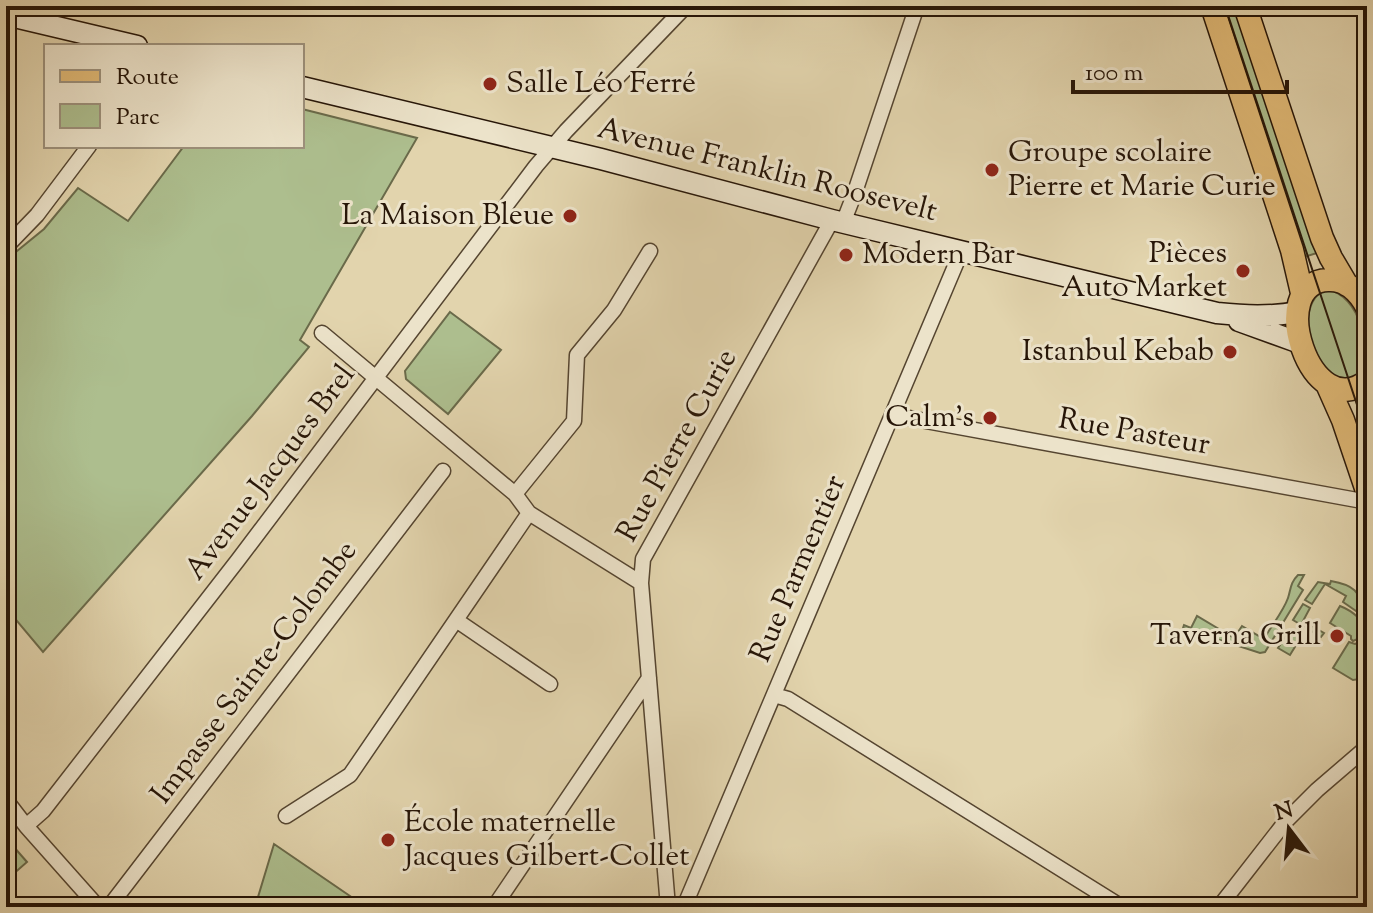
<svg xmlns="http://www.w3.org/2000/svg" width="1373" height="913" viewBox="0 0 1373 913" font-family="'Sorts Mill Goudy',serif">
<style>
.green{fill:#adbe8e;stroke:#6a6a4a;stroke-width:2}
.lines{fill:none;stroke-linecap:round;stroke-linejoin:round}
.street-casing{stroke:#554530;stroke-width:17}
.secondary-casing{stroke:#261507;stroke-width:23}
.primary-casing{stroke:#261507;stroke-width:25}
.street{stroke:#ece3ca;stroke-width:14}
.secondary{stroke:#ece3ca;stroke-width:20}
.primary{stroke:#e1ba76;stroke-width:22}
.tram{stroke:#261507;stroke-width:2}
.poi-dot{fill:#8f2418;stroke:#ece3ca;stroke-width:3}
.labels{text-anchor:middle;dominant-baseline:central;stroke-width:6;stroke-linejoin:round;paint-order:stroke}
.poi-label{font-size:30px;fill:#261507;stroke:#ece3ca;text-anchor:end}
.street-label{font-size:30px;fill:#261507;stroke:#ece3ca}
</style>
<rect width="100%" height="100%" fill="#e2d4ad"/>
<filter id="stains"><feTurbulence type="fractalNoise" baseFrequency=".0025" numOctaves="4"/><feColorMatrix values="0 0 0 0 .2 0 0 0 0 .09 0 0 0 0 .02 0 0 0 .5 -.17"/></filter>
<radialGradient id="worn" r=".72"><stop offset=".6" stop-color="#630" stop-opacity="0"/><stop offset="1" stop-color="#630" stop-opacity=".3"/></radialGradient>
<path class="green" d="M 1219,6 L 1239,6 L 1320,252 L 1301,258 Z
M 302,109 L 417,138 L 300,340 L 309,347 L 252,416 L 43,652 L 6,608 L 6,260 L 44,229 L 78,188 L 128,221 L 184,146 L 302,146 Z
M 1326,289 C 1361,295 1373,351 1358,377 L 1338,379 C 1331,373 1324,367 1319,360 C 1306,339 1301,301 1326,289 Z
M 450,312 L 501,350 L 448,414 L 406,379 L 405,371 Z
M 1298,575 L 1304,575 L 1298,586 L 1303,590 L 1265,652 L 1260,653 L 1183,628 L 1184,625 L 1191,628 L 1197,616 L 1234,638 L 1242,626 L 1264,639 C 1271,626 1283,612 1288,598 C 1291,589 1290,583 1298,575 Z
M 1331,581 C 1354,585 1359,591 1366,613 L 1359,613 L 1343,602 L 1346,596 L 1325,584 L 1312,604 L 1305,600 L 1318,582 L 1330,584 Z
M 1303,604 L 1310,608 L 1303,621 L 1324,633 L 1321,637 L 1293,620 Z
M 1340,606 C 1353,611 1365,621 1367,635 L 1353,641 L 1351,639 L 1351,636 L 1330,623 Z
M 1290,630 L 1301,637 L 1290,655 L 1278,648 Z
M 1367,639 L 1367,678 L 1353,680 L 1333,668 L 1349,642 L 1355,644 Z
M 6,838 L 27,862 L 11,876 L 6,869 Z
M 274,844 L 366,907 L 255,907 Z"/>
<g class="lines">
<g class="street-casing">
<path id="street" d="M 843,223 L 854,195 L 917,6
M 6,247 L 37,215 L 89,146
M 322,333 L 515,494 L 529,513 L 641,583
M 893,415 L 1357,500 L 1367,499
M 515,494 L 574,421 L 577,355 L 614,310 L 650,251
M 456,620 L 550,684
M 774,695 L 788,699 L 1117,904 L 1119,907
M 6,800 L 26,826 L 98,907
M 286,816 L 350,775 L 529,513
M 26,826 L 43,811 L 238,560 L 536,166 L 566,131 L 686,6
M 109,907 L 443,471
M 494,907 L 649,678
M 668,907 L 641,583 L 643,559 L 832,220
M 684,907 L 961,252
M 1219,907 L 1286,821 L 1317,790 L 1367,747"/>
</g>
<g class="secondary-casing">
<path id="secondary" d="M 6,15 L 137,46
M 302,87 L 601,159 L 832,220 L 1217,313 C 1246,316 1269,317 1298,312
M 1239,321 L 1300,343"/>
</g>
<g class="primary-casing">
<path id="primary" d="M 1212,6 L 1292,250 L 1302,293
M 1245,6 L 1322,238 L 1331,258 L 1347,285
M 1367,307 C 1359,292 1346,279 1328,280 C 1264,282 1311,426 1367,381
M 1327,384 L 1343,420 L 1367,491"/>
</g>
<use href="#street" class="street"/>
<use href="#secondary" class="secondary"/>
<use href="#primary" class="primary"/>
<path class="tram" d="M 1225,6 L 1367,435"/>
</g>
<g class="poi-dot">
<circle cx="490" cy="84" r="8"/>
<circle cx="992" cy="170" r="8"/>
<circle cx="570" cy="216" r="8"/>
<circle cx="846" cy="255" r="8"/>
<circle cx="1243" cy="271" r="8"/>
<circle cx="1230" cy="352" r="8"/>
<circle cx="990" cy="418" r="8"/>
<circle cx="1337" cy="636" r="8"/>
<circle cx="388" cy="840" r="8"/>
</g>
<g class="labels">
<g class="poi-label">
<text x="506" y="84" text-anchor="start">Salle Léo Ferré</text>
<text x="1008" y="153" text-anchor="start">Groupe scolaire<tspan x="1008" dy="34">Pierre et Marie Curie</tspan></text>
<text x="554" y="216">La Maison Bleue</text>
<text x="1227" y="254">Pièces<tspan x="1227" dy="34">Auto Market</tspan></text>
<text x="862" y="255" text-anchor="start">Modern Bar</text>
<text x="1214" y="352">Istanbul Kebab</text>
<text x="974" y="418">Calm's</text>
<text x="1321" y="636">Taverna Grill</text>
<text x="404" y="823" text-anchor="start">École maternelle<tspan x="404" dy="34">Jacques Gilbert-Collet</tspan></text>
</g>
<g class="street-label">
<text transform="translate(767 171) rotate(14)">Avenue Franklin Roosevelt</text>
<text transform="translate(1134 433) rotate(10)">Rue Pasteur</text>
<text transform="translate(678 446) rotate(-61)">Rue Pierre Curie</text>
<text transform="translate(271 473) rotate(-53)">Avenue Jacques Brel</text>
<text transform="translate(799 569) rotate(-67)">Rue Parmentier</text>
<text transform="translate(255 673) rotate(-53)">Impasse Sainte-Colombe</text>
</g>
</g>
<rect width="1373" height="913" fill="none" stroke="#e2d4ad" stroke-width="32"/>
<rect x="8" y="8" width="1357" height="897" fill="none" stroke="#261507" stroke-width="4"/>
<rect x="16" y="16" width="1341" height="881" fill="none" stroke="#261507" stroke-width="2"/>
<rect x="44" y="44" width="260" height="104" fill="#ece3ca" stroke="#9d917c" stroke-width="2"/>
<rect x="60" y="70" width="40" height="12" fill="#e1ba76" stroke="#9d917c" stroke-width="2"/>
<text x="116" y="84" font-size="24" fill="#261507">Route</text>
<rect x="60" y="104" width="40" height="24" fill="#adbe8e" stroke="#9d917c" stroke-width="2"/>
<text x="116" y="124" font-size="24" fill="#261507">Parc</text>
<g transform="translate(1289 829) rotate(344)" stroke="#ece3ca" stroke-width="6" paint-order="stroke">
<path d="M0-6L14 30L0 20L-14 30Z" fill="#261507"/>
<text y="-12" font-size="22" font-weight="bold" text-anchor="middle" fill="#261507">N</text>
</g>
<path d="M1073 80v12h214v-12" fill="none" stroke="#261507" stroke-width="4"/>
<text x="1085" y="80" font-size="24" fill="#261507" stroke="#ece3ca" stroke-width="6" paint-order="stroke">100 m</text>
<rect width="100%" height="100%" filter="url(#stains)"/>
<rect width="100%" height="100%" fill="url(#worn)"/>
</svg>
